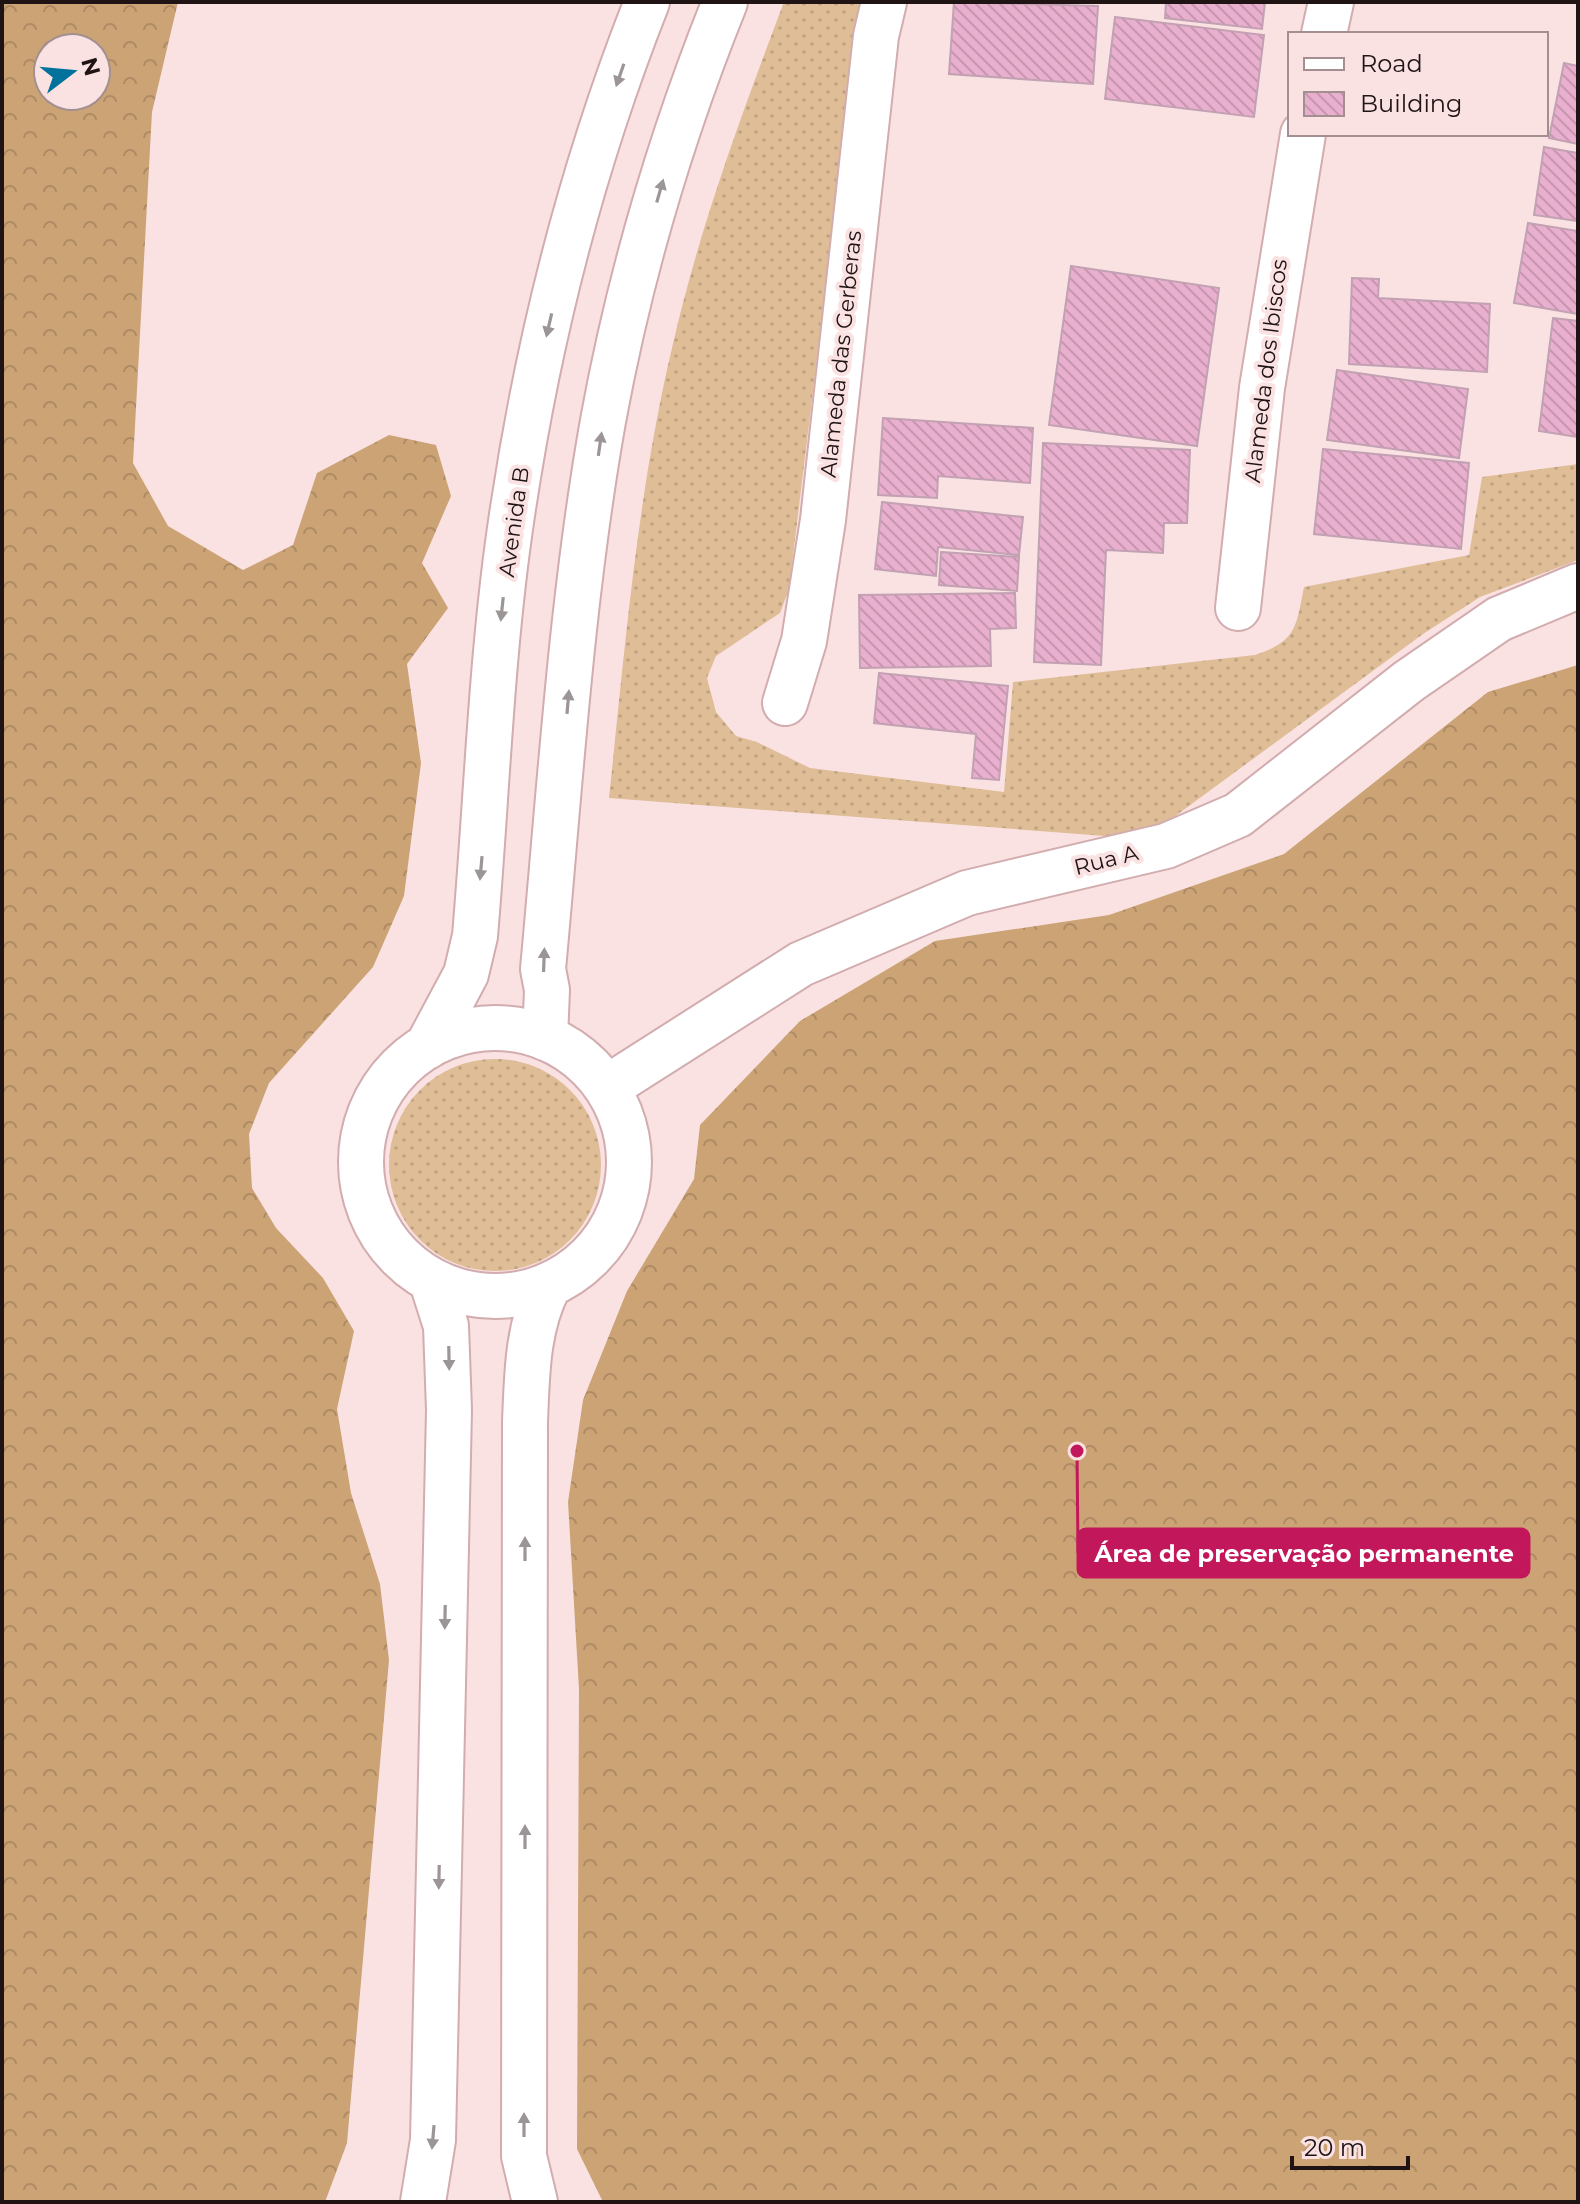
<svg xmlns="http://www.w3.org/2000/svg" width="1580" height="2204" viewBox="0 0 1580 2204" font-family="Montserrat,sans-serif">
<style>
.grass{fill:url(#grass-dots)}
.forest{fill:url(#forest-crowns);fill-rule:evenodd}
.building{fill:url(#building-back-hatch);stroke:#c2a1b2;stroke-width:2}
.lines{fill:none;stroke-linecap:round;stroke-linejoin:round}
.minor-casing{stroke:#d2acae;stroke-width:48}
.minor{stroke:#fff;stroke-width:44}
.oneway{fill:#9b9595}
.labels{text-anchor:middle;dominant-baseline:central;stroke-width:8;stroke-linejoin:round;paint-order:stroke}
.street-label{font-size:22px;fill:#201314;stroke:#fae2e3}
.leader{fill:none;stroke:#c2185b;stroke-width:3}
.callout-dot{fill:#c2185b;stroke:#fae2e3;stroke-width:3}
.callout{fill:#c2185b;stroke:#c2185b;stroke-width:3}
.callout-label{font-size:24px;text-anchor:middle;font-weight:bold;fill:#fff}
</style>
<defs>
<pattern id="grass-dots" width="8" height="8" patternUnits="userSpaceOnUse" patternTransform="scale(2)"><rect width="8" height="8" fill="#dfbd96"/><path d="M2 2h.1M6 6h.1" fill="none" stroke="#bfa280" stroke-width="1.8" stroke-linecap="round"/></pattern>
<pattern id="forest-crowns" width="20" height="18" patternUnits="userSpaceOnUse" patternTransform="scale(2)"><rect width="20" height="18" fill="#cba375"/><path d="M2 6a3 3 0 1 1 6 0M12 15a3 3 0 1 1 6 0" fill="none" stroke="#ae8b64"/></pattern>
<pattern id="building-back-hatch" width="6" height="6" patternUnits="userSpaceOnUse" patternTransform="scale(2)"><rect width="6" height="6" fill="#e9afce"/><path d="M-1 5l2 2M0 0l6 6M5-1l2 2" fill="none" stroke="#c896b0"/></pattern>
</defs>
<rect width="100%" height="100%" fill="#fae2e3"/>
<path class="grass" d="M 784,2 L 874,2 L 820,333 L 789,589 L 780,613 L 716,656 L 707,678 L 716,712 L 736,736 L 757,742 L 810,768 L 1004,792 L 1013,682 L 1255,655 C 1297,641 1296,627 1304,587 L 1469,555 L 1482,477 L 1578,464 L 1578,560 L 1480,597 L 1423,634 L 1144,839 L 609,798 C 625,648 637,496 672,348 C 699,229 741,116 784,2 Z
M389 1165a106 106 0 1 1 212 0a106 106 0 1 1-212 0Z"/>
<path class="forest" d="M 2,2 L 178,2 L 152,112 L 133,463 L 168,526 L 243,570 L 293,545 L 317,473 L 389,435 L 436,445 L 451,496 L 422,563 L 448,608 L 407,664 L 421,763 L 404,896 L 373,967 L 269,1083 L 249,1134 L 252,1188 L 276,1228 L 323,1278 L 354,1331 L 337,1409 L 351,1493 L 380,1584 L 389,1660 L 347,2143 L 325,2202 L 2,2202 ZM 48,48 L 96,48 L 96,96 L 48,96 Z
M 1578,665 L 1578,2202 L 603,2202 L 577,2149 L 579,1689 L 568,1502 L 583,1400 L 627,1291 L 694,1179 L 700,1125 L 800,1021 L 935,941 L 1109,915 L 1284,854 L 1488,692 Z"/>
<path class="building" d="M 954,2 L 1098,6 L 1093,84 L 949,74 Z
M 1166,2 L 1265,2 L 1262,29 L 1165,18 Z
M 1115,17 L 1264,35 L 1254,117 L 1105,99 Z
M 1564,63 L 1578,66 L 1578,144 L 1549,138 Z
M 1544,147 L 1578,153 L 1578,221 L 1534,215 Z
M 1528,223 L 1578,231 L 1578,314 L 1514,303 Z
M 1071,266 L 1219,288 L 1197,446 L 1049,425 Z
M 1352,278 L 1379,279 L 1378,298 L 1490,304 L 1487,372 L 1349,364 Z
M 1553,318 L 1578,321 L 1578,437 L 1539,431 Z
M 1337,370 L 1468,389 L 1459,458 L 1327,440 Z
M 883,418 L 1033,428 L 1030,483 L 938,476 L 937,498 L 878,495 Z
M 1043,443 L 1190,450 L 1187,523 L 1164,523 L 1163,553 L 1106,550 L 1101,665 L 1034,662 Z
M 1323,449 L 1469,463 L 1461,549 L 1314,534 Z
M 882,502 L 1023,517 L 1019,555 L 938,547 L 936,576 L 875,569 Z
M 941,552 L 1019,557 L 1017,591 L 939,585 Z
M 1015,593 L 1016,628 L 990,629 L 991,666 L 860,668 L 859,595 Z
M 879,673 L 1008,686 L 999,780 L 972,778 L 976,734 L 874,723 Z"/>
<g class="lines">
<g class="minor-casing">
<path id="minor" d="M 1324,34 L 1331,2
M 1238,608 L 1262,388 L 1303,134
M 785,703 L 804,641 L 823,520 L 876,36 L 884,2
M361 1162a134 134 0 1 1 268 0a134 134 0 1 1-268 0Z
M 545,1038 L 547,990 L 543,969 C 560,787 571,601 603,421 C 629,279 671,136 725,2
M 427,1047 L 466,974 L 475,936 C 487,796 491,654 512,515 C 538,340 582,166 647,2
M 608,1087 L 801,964 L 967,893 L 1166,846 L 1238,815 L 1409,681 L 1499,619 L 1578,586
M 423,2202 L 433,2140 L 449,1410 L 446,1326 L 432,1282
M 535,2202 L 524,2156 L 525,1422 C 527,1374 527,1327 549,1285"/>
</g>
<use href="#minor" class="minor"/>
</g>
<defs><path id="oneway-solid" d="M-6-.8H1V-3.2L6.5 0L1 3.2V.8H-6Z" transform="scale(2)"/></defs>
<g class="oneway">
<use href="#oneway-solid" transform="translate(620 75) rotate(109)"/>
<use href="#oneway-solid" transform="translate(660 191) rotate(-74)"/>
<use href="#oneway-solid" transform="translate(549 325) rotate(103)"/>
<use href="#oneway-solid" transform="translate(600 444) rotate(-82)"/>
<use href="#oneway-solid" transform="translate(502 609) rotate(96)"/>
<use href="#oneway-solid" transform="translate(568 702) rotate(-85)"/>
<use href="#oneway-solid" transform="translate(481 868) rotate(95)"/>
<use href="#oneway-solid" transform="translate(544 960) rotate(-88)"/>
<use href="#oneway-solid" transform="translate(449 1358) rotate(89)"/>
<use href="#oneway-solid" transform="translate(525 1549) rotate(-90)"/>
<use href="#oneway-solid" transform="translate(445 1617) rotate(91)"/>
<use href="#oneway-solid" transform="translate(525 1837) rotate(-90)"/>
<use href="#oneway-solid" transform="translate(439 1877) rotate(91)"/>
<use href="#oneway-solid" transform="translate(524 2125) rotate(-90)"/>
<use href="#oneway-solid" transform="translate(433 2137) rotate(95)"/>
</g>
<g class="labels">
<g class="street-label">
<text transform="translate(841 354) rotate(-84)">Alameda das Gerberas</text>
<text transform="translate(1266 371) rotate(-83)">Alameda dos Ibiscos</text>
<text transform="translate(514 522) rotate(-82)">Avenida B</text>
<text transform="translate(1106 860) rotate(-14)">Rua A</text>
</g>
</g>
<path class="leader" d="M1077 1451L1078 1553"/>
<circle class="callout-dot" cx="1077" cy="1451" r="8"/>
<rect class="callout" x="1078" y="1529" width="451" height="48" rx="8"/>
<g class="callout-label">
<text x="1304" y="1562">Área de preservação permanente</text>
</g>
<rect width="1580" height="2204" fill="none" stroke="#201314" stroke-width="8"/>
<rect x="1288" y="32" width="260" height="104" fill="#fae2e3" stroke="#a38f90" stroke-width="2"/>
<rect x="1304" y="58" width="40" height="12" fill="#ffffff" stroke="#a38f90" stroke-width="2"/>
<text x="1360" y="72" font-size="24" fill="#201314">Road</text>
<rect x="1304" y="92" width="40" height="24" fill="url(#building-back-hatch)" stroke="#a38f90" stroke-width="2"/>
<text x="1360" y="112" font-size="24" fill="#201314">Building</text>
<g transform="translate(72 72) rotate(74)"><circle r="38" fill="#fae2e3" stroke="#a38f90" stroke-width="2"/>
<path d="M0-6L14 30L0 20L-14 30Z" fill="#00729c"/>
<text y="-12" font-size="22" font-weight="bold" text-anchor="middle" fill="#201314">N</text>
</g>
<path d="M1292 2156v12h116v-12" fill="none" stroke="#201314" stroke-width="4"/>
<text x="1304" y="2156" font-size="24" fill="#201314" stroke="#fae2e3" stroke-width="6" paint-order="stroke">20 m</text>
</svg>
